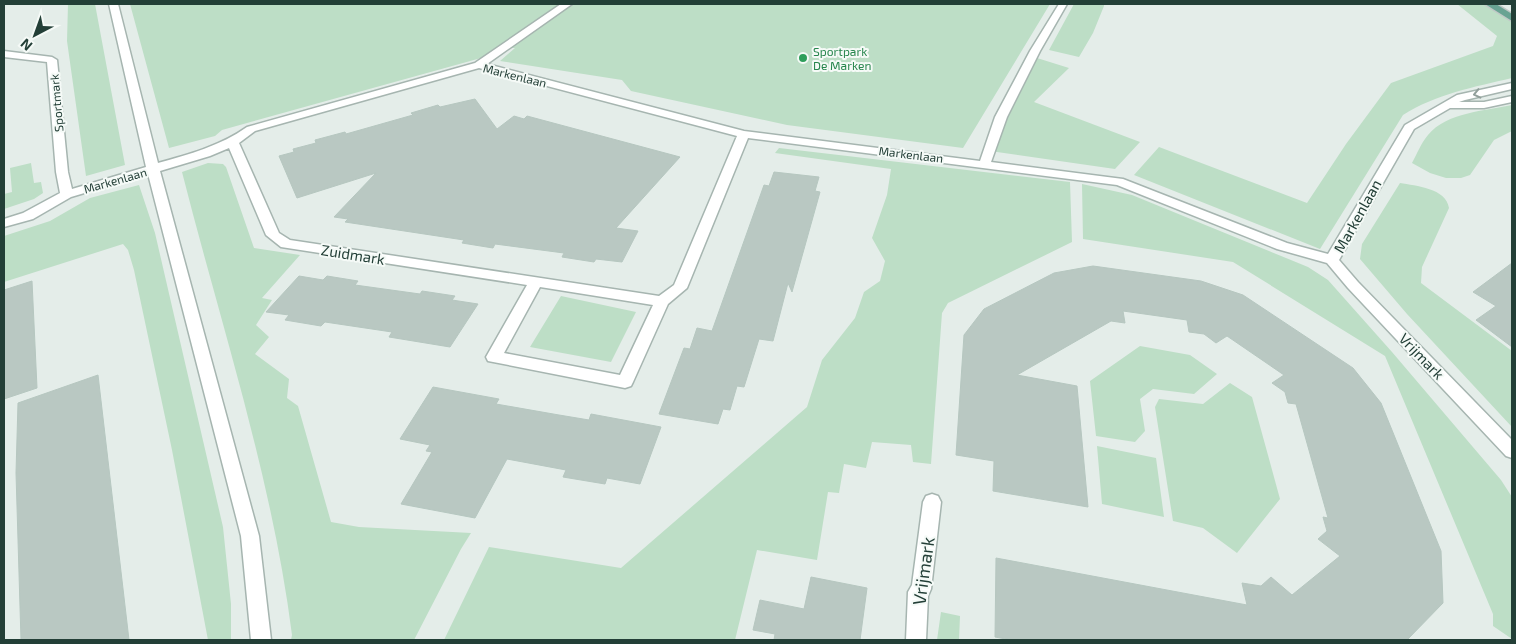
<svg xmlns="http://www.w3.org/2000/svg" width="1516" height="644" viewBox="0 0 1516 644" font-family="'Exo 2',sans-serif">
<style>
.green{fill:#bddec6}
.building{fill:#b9c8c2;stroke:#b6c7c0}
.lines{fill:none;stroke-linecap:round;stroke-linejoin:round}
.minor-casing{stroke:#a6b5b0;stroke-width:3}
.major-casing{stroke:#c1c9c7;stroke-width:3}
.minor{fill:#fff;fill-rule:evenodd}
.major{fill:#69a393;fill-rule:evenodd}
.oneway{stroke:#919f9b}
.leisure-dot{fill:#2e9e5b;stroke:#f5faf7;stroke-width:2}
.labels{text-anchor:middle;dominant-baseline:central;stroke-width:4;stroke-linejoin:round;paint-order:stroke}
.far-leisure-label{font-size:12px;fill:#27864d;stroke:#f5faf7;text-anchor:start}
.far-street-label{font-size:12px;fill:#233f37;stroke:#f5faf7}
.street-label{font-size:15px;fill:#233f37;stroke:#f5faf7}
.near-street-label{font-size:18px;fill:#233f37;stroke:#f5faf7}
</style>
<rect width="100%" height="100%" fill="#e4ede9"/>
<path class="green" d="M 68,4 L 95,4 L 125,165 L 86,176 L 67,41 Z
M 130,4 L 1050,4 L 963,148 L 787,125 L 631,91 L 622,80 L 500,61 L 515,48 L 495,48 L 481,58 L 222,130 L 215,136 L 169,148 Z
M 1074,4 L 1104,4 L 1104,6 L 1093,33 L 1079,57 L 1049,50 Z
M 1457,4 L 1487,4 L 1512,21 L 1512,78 C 1474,87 1436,94 1403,115 L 1320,249 L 1134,175 L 1159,147 L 1307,203 L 1346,144 L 1391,83 L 1493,46 L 1497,36 Z
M 1037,58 L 1069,68 L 1034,102 L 1140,142 L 1115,169 L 990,151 Z
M 1512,105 L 1512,131 L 1494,140 L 1470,175 L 1461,178 L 1446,178 L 1430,173 L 1412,163 C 1417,154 1421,143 1428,135 C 1447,112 1485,111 1512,105 Z
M 779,148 L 1070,182 L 1072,242 L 948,303 L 942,313 L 931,464 L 913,462 L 911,445 L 872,442 L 866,468 L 844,464 L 839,493 L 828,492 L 817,560 L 757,550 L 735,640 L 444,640 L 489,547 L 621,568 L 807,407 L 822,360 L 855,318 L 864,292 L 880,281 L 885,261 L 872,238 L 887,195 L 891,169 L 775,153 Z
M 31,163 L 34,183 L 41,182 L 43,193 L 34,199 L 4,209 L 4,194 L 12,192 L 10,168 Z
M 208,163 L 223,164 L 226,167 L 254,248 L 300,255 L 262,298 L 272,300 L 256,325 L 269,337 L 255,354 L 289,379 L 287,398 L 298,406 L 331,522 L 359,527 L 471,533 L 461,549 L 414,640 L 291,640 L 292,635 C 272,477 221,326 182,172 Z
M 1400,183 C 1416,186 1446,188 1449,208 L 1422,267 L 1421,283 L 1512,351 L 1512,427 L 1407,314 L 1360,259 L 1362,244 Z
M 1082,184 L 1132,195 L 1308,267 L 1328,280 L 1392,352 L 1501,480 L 1512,497 L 1512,639 L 1493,626 L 1493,614 L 1385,356 L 1233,262 L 1083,239 Z
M 139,185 L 155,233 L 223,527 L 231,604 L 231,640 L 208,640 L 172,450 L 134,270 L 128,250 L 123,244 L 4,282 L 4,236 L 50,221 L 90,198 Z
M 561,296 L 636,312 L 611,362 L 530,347 Z
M 1140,346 L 1190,355 L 1217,374 L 1194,394 L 1153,389 L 1140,399 L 1145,431 L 1135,442 L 1096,436 L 1090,381 Z
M 1230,383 L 1252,397 L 1280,499 L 1237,553 L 1203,528 L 1173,521 L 1155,407 L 1159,399 L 1203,404 Z
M 1097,446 L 1156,458 L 1164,517 L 1102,504 Z
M 941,612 L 960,616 L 959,640 L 937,640 Z"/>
<path class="building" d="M 475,99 L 497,129 L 514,116 L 524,119 L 527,116 L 680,157 L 616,228 L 638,231 L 622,262 L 596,259 L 594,262 L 562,257 L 564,253 L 495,244 L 493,248 L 462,243 L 464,240 L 345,222 L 348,219 L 334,217 L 376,173 L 297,198 L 279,156 L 294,152 L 293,149 L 316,143 L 315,140 L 345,132 L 346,134 L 413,115 L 411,113 L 438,105 L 440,107 Z
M 774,172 L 819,177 L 815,191 L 820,192 L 792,292 L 788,283 L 773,341 L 759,339 L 744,387 L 737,386 L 730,410 L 723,409 L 718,424 L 659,414 L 684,348 L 690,349 L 697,328 L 712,331 L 764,185 L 769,186 Z
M 1512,263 L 1512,347 L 1476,320 L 1496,306 L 1473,292 Z
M 1093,266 L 1201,281 L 1243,295 L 1353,368 L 1381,403 L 1441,551 L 1443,603 L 1407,640 L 1011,640 L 995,637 L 996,558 L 1247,605 L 1242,583 L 1261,586 L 1271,577 L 1292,595 L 1340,556 L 1318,539 L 1327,531 L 1323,517 L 1328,518 L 1296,404 L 1288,403 L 1285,392 L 1272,383 L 1284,375 L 1227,336 L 1216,343 L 1204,334 L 1189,332 L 1187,320 L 1123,311 L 1125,323 L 1111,321 L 1017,375 L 1077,386 L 1088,507 L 993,491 L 994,461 L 956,455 L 964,335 L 984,309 L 1054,273 Z
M 299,276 L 323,280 L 327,276 L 358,281 L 355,285 L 420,294 L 422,291 L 455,296 L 452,300 L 478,304 L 450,347 L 389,337 L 392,332 L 325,322 L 321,326 L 285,320 L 289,315 L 266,312 Z
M 32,281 L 37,388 L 4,399 L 4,290 Z
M 98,375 L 129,640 L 21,640 L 16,473 L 18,403 Z
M 433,387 L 499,399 L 496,404 L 559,415 L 589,420 L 591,414 L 661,427 L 640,484 L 607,478 L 605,484 L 563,477 L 566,470 L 507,459 L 475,518 L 401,504 L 432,452 L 426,451 L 430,445 L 400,439 Z
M 811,577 L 867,588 L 860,640 L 774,640 L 775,634 L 753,630 L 760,600 L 804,609 Z"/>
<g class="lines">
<g class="minor-casing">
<path id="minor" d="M 109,4 L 118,4 L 158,163 C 190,154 220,146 247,127 L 475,63 L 561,4 L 572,4 L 487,64 L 744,131 L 980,161 L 995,117 L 1030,51 L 1059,4 L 1067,4 L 1040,51 L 1007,117 L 991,162 L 1123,179 L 1287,243 L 1328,254 L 1405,125 L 1457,95 L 1512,83 L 1512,89 L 1465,100 L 1459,102 L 1484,102 L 1512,96 L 1512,102 L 1484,108 L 1450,108 L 1414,129 L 1339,260 L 1358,282 L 1512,440 L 1512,458 L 1506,456 L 1348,288 L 1327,263 L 1277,249 L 1117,185 L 748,138 L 687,288 L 668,304 L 633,382 L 631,386 L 625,388 L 488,361 L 486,357 L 527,285 L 281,247 L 266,235 L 229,148 L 210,156 L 160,171 L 259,536 L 271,640 L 251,640 L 241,536 L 148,174 L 71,197 L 33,219 L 4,227 L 4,219 L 23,213 L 60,193 L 56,172 L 47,62 L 4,57 L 4,51 L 52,57 L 57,60 L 68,172 L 72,189 L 146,167 ZM 479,68 L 737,136 L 674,285 L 659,296 L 290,240 L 279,233 L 239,143 L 255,131 ZM 540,287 L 653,305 L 620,375 L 504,353 Z
M 932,494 L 938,496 L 941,502 L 931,589 L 928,596 L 926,640 L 906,640 L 908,592 L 912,585 L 923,502 L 926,496 Z"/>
</g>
<g class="major-casing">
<path id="major" d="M 1485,4 L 1496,4 L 1512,14 L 1512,21 Z"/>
</g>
<use href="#minor" class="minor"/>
<use href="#major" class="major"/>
</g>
<defs><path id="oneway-chevron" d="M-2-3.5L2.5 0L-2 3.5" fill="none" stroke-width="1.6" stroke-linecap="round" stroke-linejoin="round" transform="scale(1.25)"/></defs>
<use class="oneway" href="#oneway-chevron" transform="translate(1477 94) rotate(167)"/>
<circle class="leisure-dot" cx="803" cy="58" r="5"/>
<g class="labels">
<g class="far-leisure-label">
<text x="813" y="51">Sportpark<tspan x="813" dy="14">De Marken</tspan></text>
</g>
<g class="far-street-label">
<text transform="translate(515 75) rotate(14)">Markenlaan</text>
<text transform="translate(56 103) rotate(-95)">Sportmark</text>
<text transform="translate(911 154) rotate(7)">Markenlaan</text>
<text transform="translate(115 180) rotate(-16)">Markenlaan</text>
</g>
<g class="street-label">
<text transform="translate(1357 216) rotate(-61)">Markenlaan</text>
<text transform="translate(353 254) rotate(9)">Zuidmark</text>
<text transform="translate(1422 356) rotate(46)">Vrijmark</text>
</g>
<g class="near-street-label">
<text transform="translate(923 571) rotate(-82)">Vrijmark</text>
</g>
</g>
<rect width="1516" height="644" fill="none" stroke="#233f37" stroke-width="10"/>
<g transform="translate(35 35) rotate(221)" stroke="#f5faf7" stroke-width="4" paint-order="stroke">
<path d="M0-4L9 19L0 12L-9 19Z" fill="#233f37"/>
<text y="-8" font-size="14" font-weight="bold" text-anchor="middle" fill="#233f37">N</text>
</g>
</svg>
